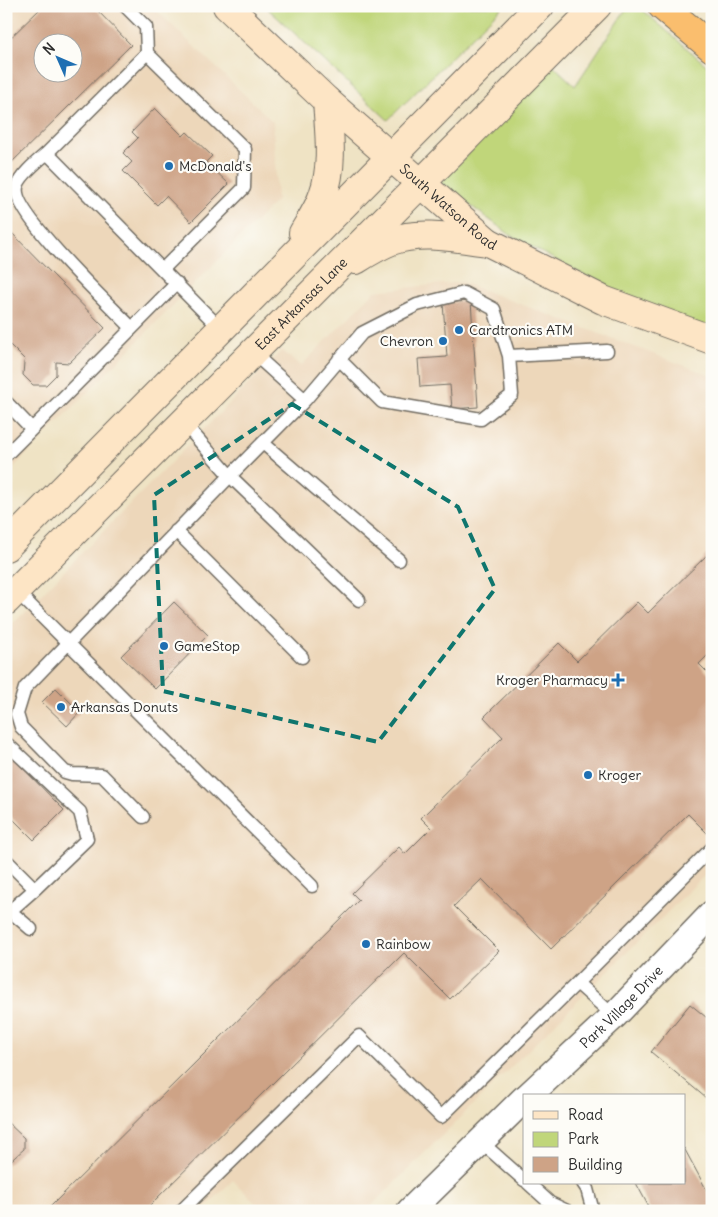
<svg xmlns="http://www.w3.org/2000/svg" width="718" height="1217" viewBox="0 0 718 1217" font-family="Delius,sans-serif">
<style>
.built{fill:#edd7ba;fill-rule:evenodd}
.green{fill:#c0d67a;stroke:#768052}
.building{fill:#cea386;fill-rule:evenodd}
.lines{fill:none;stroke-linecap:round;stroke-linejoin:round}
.service-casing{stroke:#706b61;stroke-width:15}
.minor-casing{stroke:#706b61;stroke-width:29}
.secondary-casing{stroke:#706b61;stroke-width:30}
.motorway-casing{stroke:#706b61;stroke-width:30}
.service{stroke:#fff;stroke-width:12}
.minor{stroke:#fff;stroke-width:26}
.secondary{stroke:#fde5c5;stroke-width:28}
.motorway{stroke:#fabe6e;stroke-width:28}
.marked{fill:none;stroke:#0f766e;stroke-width:4;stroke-dasharray:10 6;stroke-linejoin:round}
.poi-dot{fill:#1f6fb2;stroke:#fdfcf7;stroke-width:2}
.labels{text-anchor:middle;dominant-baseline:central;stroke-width:4.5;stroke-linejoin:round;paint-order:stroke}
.poi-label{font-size:14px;fill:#2b2b2b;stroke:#fdfcf7;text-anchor:start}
.street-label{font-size:14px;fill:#2b2b2b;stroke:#fdfcf7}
</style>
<rect width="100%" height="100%" fill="#fdfcf7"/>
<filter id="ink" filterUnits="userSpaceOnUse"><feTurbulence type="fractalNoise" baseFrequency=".02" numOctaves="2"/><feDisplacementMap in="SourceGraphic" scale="10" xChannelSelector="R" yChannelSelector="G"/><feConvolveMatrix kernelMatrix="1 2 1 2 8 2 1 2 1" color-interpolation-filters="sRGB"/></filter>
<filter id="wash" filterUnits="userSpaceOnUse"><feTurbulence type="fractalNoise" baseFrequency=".0096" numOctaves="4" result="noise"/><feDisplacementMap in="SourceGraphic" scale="20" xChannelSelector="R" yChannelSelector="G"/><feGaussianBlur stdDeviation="1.12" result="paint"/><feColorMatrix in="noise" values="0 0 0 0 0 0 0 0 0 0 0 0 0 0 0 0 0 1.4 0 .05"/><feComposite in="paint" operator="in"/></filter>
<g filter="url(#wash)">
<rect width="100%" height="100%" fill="#efe3c4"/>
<path class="built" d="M 6,6 L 152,6 L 273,122 L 277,200 L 6,475 ZM 42,42 L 72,42 L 72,72 L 42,72 Z
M 461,282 L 712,376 L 712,868 L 366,1211 L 263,1211 L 233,1180 L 202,1211 L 6,1211 L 6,630 L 282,350 L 301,366 L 375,291 Z"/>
<path class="green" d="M 265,6 L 503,6 L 388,120 Z
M 628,6 L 638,6 L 712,70 L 712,331 L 602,285 L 513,237 L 440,183 L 553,65 L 575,86 Z"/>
<g id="blocks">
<path class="building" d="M 43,6 L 93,6 L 131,45 L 6,168 L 6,42 ZM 42,42 L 72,42 L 72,72 L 42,72 Z
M 155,108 L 183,136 L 187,132 L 212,156 L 206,162 L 229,184 L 191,222 L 166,196 L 157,205 L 123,171 L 132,162 L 123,153 L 138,138 L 132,132 Z
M 6,227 L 105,328 L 69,363 L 56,362 L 56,375 L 46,385 L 33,385 L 23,375 L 24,362 L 25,360 L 6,341 Z
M 471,301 L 478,407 L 452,409 L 450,385 L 420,387 L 418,359 L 447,357 L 443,303 Z
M 712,550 L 712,651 L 699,664 L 712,677 L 712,838 L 688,814 L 551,949 L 482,879 L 454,906 L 499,951 L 450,999 L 404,953 L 144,1211 L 46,1211 L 359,900 L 352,893 L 399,847 L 405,854 L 431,828 L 421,818 L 503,737 L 484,717 L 559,643 L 577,661 L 637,602 L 648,613 Z
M 174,602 L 208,635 L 155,689 L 121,656 Z
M 56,688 L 80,712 L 67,726 L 42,702 Z
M 6,751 L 64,810 L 34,840 L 6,812 Z
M 690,1004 L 712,1022 L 712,1103 L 651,1052 Z
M 6,1121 L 24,1138 L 24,1149 L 6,1165 Z
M 684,1148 L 712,1200 L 712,1211 L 651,1211 L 636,1183 L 684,1183 Z"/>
</g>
</g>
<g filter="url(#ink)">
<use href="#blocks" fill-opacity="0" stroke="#706b61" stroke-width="1"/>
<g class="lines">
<g class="service-casing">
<path id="service" d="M 125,6 L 146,27 L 147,53
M 47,153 C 39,160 19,176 17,187 C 11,213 111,306 132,328
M 163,269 L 244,188 L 245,149 L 147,53 L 47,153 L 221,329
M 252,352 L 305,400 L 362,333 L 417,305 L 464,293 L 494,309 L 509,356 L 607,351
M 339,359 L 382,402 L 481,419 L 512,395 L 509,356
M 305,400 L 230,476 L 359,600
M 6,402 L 32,429 L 6,455
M 32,429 L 177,283
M 263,443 L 399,560
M 176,531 L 302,657
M 15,590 L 312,886
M 6,743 L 80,812 L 87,839 L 35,889
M 143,817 L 102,775 L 72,774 L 65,772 L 21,727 L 17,714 L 25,688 L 230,476 L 183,422
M 6,860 L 35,889 L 10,911 L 6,907
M 10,911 L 31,929
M 614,1016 L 577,983 L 712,848
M 480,1141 L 524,1180
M 528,1183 L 550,1203 L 567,1211
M 583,1183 L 587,1189 L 593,1211
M 181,1211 L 359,1036 L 441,1117 L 577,983"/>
</g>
<g class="minor-casing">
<g id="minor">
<path id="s1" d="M 528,1096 L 614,1016 L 712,914"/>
<path d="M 410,1211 L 524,1099"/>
</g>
</g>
<g class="secondary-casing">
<g id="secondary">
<path id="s2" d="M 227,6 L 327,101 L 488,242 L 603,300 L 712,340"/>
<path d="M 303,233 C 310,221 319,208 323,195 C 334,166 329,131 327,101"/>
<path d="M 356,260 C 367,253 379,246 391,241 C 421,230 456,238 488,242"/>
<path d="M 6,547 L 540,6"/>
<path id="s3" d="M 6,601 L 597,6"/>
</g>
</g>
<g class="motorway-casing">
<path id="motorway" d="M 662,6 L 712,48"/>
</g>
<use href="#service" class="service"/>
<use href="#minor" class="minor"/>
<use href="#secondary" class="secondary"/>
<use href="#motorway" class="motorway"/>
</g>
</g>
<path class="marked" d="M 292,404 L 458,507 L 495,589 L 378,742 L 163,691 L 154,495 Z"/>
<g class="poi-dot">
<circle cx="169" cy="166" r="5"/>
<circle cx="459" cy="330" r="5"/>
<circle cx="443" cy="341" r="5"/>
<circle cx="164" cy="646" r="5"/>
<path d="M615.5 672.5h5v5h5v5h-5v5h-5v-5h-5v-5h5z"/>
<circle cx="61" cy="707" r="5"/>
<circle cx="588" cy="775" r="5"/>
<circle cx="366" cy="944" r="5"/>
</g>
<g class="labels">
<g class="poi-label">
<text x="179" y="166">McDonald's</text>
<text x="469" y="330">Cardtronics ATM</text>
<text x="433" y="341" text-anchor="end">Chevron</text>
<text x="174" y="646">GameStop</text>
<text x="608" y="680" text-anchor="end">Kroger Pharmacy</text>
<text x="71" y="707">Arkansas Donuts</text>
<text x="598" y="775">Kroger</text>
<text x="376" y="944">Rainbow</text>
</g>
<g class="street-label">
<text stroke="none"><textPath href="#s2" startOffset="299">South Watson Road</textPath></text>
<text stroke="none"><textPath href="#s3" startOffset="419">East Arkansas Lane</textPath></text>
<text stroke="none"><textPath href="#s1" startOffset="129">Park Village Drive</textPath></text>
</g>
</g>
<rect width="718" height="1217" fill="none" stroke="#fdfcf7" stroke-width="25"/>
<rect x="523" y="1094" width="162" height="90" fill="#fdfcf7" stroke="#a9a8a5"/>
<rect x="533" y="1111" width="25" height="8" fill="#fde5c5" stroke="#a9a8a5"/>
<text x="568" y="1120" font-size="15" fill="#2b2b2b">Road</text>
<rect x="533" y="1132" width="25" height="15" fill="#c0d67a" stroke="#a9a8a5"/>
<text x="568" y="1144" font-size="15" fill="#2b2b2b">Park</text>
<rect x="533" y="1157" width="25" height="15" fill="#cea386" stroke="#a9a8a5"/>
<text x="568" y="1170" font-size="15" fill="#2b2b2b">Building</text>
<g transform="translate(58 58) rotate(315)"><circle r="24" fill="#fdfcf7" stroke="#a9a8a5"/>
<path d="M0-4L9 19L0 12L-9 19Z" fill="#1f6fb2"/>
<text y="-8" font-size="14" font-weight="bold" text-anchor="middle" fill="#2b2b2b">N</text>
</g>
</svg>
